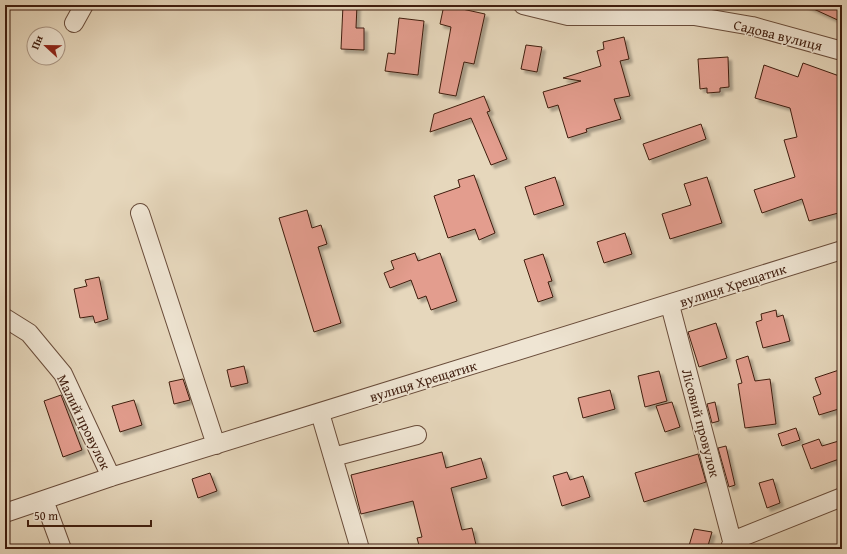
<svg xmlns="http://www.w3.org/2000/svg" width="847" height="554" viewBox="0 0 847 554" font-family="'Gentium Book Plus',serif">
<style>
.building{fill:#e39d8e;stroke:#3f1d0e;filter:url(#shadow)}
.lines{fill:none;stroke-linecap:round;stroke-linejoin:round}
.minor-casing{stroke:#694c3a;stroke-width:20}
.minor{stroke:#efe5d3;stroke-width:18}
.labels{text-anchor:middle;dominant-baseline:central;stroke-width:3;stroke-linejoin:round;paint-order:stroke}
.street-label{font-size:14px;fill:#3f1d0e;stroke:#efe5d3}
</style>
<defs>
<filter id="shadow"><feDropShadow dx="3.5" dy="3.5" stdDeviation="1" flood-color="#0004"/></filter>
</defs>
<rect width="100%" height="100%" fill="#e6d7bc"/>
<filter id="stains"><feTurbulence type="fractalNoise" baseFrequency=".005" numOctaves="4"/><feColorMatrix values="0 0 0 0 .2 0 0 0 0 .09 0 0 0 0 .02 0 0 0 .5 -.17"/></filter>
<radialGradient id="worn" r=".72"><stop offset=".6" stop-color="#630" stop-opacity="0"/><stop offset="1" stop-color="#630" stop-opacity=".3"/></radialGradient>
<path class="building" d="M 343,5 L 357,5 L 356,28 L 364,28 L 364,50 L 341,49 Z
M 444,5 L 485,14 L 474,64 L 464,62 L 456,96 L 439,93 L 451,27 L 440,24 Z
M 805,5 L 842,5 L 842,22 Z
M 399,18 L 424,21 L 418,75 L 385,71 L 388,53 L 395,54 Z
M 624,37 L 629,59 L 620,61 L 630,96 L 614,99 L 621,119 L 586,129 L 587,132 L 568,138 L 558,105 L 548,108 L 543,92 L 581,81 L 563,78 L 601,66 L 597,51 L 604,49 L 603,42 Z
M 526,45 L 542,47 L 537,72 L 521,69 Z
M 728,57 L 729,87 L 720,88 L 720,92 L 707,93 L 707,88 L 700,89 L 698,59 Z
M 803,63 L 842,77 L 842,212 L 809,221 L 802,199 L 762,213 L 754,190 L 795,177 L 784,140 L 797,137 L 790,108 L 755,98 L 764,65 L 798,77 Z
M 484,96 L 490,111 L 487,112 L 507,159 L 491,165 L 471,118 L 430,132 L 434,114 Z
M 701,124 L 706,139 L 649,160 L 643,144 Z
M 474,175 L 495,233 L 479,240 L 475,229 L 448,238 L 434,196 L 460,187 L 458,180 Z
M 555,177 L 564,205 L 534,215 L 525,187 Z
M 707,177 L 722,223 L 670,239 L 662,214 L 691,205 L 684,184 Z
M 307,210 L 312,228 L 321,225 L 327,244 L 318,247 L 341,323 L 314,332 L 279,218 Z
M 625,233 L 632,254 L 604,263 L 597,242 Z
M 415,253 L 418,261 L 440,253 L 457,301 L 431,310 L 426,296 L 418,299 L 411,280 L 390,288 L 384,273 L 394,269 L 391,261 Z
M 543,254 L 552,281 L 548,282 L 553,297 L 538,302 L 524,260 Z
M 99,277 L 108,319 L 95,323 L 93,316 L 80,318 L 74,289 L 87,286 L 85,280 Z
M 776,310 L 777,317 L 783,315 L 790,341 L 763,348 L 756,322 L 762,320 L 761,314 Z
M 716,323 L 727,358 L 699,367 L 688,332 Z
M 748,356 L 755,381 L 770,379 L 776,424 L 745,428 L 738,384 L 742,383 L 736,360 Z
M 244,366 L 248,383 L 231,387 L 227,370 Z
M 842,369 L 842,408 L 819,415 L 813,397 L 821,394 L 815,378 Z
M 659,371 L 667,401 L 645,407 L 638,376 Z
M 183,379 L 190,400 L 174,404 L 169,382 Z
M 610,390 L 615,409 L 583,418 L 578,398 Z
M 61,395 L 82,450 L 63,457 L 44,401 Z
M 134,400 L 142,425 L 120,432 L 112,406 Z
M 672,402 L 680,427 L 665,432 L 656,406 Z
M 715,402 L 719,421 L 712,423 L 707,404 Z
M 796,428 L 800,440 L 782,446 L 778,434 Z
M 819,439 L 822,446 L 842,440 L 842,458 L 811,469 L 802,445 Z
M 726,446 L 735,485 L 729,487 L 718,448 Z
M 442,452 L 446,468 L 481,458 L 487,478 L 451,488 L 462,530 L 472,528 L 477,549 L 459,549 L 458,545 L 441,549 L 420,549 L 417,538 L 422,537 L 413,501 L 361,514 L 351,475 Z
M 698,454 L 706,482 L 644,502 L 635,473 Z
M 567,472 L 570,480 L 583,476 L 590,497 L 562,506 L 553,476 Z
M 210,473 L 217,491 L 198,498 L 192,479 Z
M 773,479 L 780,503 L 767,508 L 759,483 Z
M 694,529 L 712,532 L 707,549 L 688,549 Z"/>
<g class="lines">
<g class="minor-casing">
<path id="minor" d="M 523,5 L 568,16 L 694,16 L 752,26 L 842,51
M 74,23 L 84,5
M 140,213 L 216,445
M 670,305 L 732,541
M 5,318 L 29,333 L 63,374 L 111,477
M 320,413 L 360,549
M 333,457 L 417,435
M 44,500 L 62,549
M 5,513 L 111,477 L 842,250
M 730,549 L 732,541 L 842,497"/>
</g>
<use href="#minor" class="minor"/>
</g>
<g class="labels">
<g class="street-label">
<text transform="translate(778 35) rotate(14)">Садова вулиця</text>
<text transform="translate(733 285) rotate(-18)">вулиця Хрещатик</text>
<text transform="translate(423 381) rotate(-17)">вулиця Хрещатик</text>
<text transform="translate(84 422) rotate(64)">Малий провулок</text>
<text transform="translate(701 423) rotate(75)">Лісовий провулок</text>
</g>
</g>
<rect width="847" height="554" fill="none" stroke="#e6d7bc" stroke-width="20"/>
<rect x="6" y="6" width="835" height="542" fill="none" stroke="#3f1d0e" stroke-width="2"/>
<rect x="10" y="10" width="827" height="534" fill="none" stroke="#3f1d0e"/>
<g transform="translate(46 46) rotate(292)"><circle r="19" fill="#efe5d3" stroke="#a99584"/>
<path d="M0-3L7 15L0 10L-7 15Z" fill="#8f2418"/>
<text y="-6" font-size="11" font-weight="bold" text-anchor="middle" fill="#3f1d0e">Пн</text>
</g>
<path d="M28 520v6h123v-6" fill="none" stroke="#3f1d0e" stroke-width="2"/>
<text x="34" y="520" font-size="12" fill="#3f1d0e" stroke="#efe5d3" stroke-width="3" paint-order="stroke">50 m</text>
<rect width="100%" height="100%" filter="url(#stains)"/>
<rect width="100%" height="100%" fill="url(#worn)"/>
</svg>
